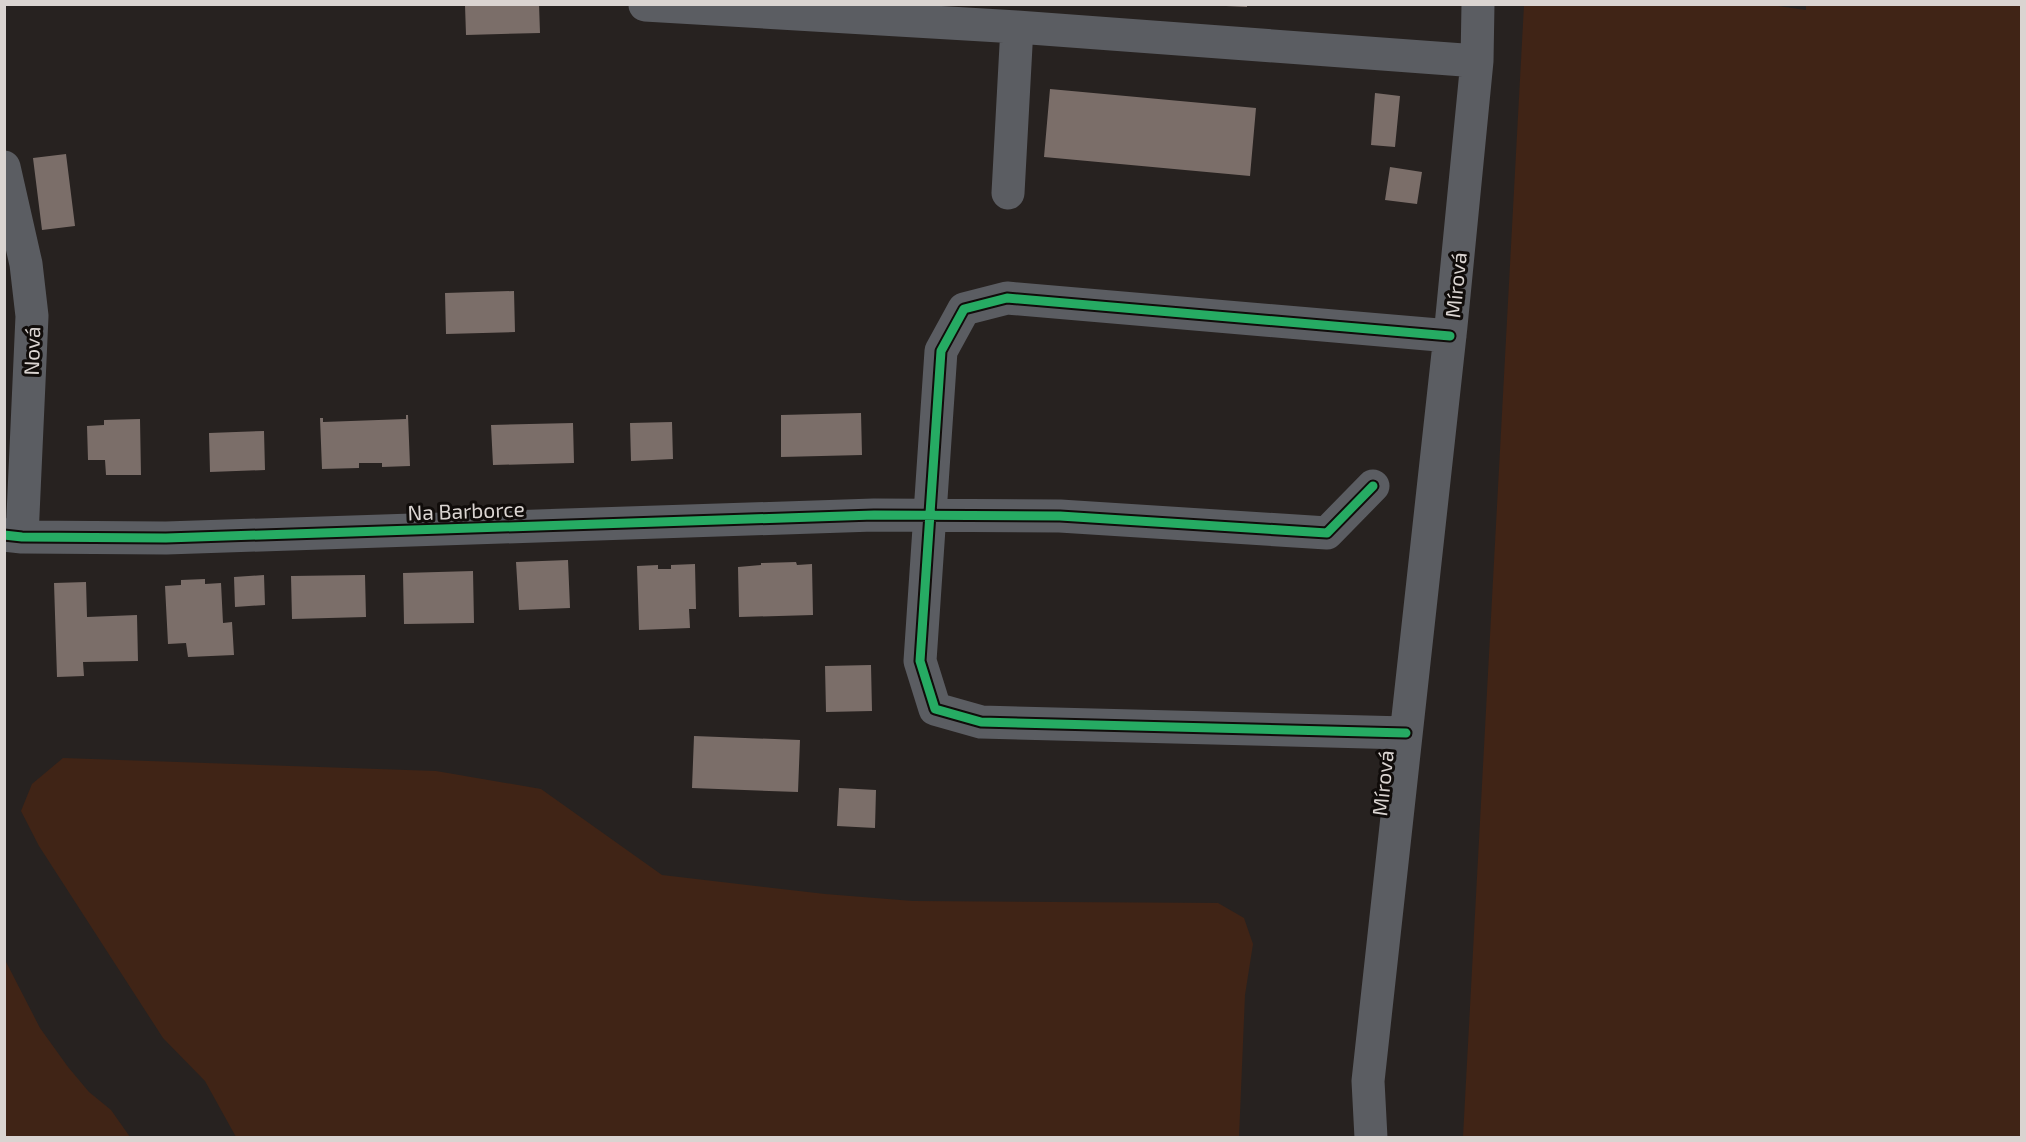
<svg xmlns="http://www.w3.org/2000/svg" width="2026" height="1142" viewBox="0 0 2026 1142" font-family="'Exo 2',sans-serif">
<style>
.green{fill:#402416}
.building{fill:#7b6e69}
.lines{fill:none;stroke-linecap:round;stroke-linejoin:round}
.minor{stroke:#5b5d62;stroke-width:33}
.cycleway-casing{stroke:#100c0a;stroke-width:13}
.cycleway{stroke:#26ab63;stroke-width:9}
.labels{text-anchor:middle;dominant-baseline:central;stroke-width:6;stroke-linejoin:round;paint-order:stroke}
.street-label{font-size:21px;fill:#dad4d1;stroke:#100c0a}
</style>
<rect width="100%" height="100%" fill="#272220"/>
<path class="green" d="M 1771,5 L 1806,10 L 1806,5 L 2021,5 L 2021,1137 L 1463,1137 L 1524,5 Z
M 63,758 L 436,771 L 541,789 L 662,875 L 825,894 L 913,901 L 1218,903 L 1244,918 L 1253,944 L 1245,995 L 1239,1137 L 236,1137 L 205,1081 L 163,1038 L 39,846 L 21,811 L 32,784 Z
M 4,958 L 40,1028 L 68,1067 L 89,1092 L 111,1110 L 130,1137 L 5,1137 Z"/>
<path class="building" d="M 539,4 L 540,33 L 466,35 L 465,5 Z
M 1226,4 L 1247,4 L 1247,7 L 1226,6 Z
M 1050,89 L 1256,108 L 1250,176 L 1044,157 Z
M 1375,93 L 1400,96 L 1395,147 L 1371,145 Z
M 66,154 L 75,226 L 42,230 L 33,158 Z
M 1390,167 L 1422,172 L 1417,204 L 1385,200 Z
M 514,291 L 515,332 L 446,334 L 445,293 Z
M 861,413 L 862,455 L 781,457 L 781,415 Z
M 406,415 L 408,415 L 410,466 L 382,467 L 382,463 L 359,463 L 359,468 L 322,469 L 320,418 L 323,418 L 323,422 L 406,419 Z
M 140,419 L 141,475 L 106,475 L 105,460 L 88,460 L 87,426 L 104,425 L 104,420 Z
M 672,422 L 673,459 L 631,461 L 630,423 Z
M 573,423 L 574,463 L 493,465 L 491,425 Z
M 264,431 L 265,470 L 210,472 L 209,433 Z
M 568,560 L 570,608 L 519,610 L 516,562 Z
M 796,562 L 797,565 L 812,564 L 813,615 L 739,617 L 738,567 L 761,565 L 761,563 Z
M 695,564 L 696,609 L 689,609 L 690,628 L 639,630 L 637,566 L 658,565 L 658,569 L 671,569 L 671,565 Z
M 473,571 L 474,623 L 404,624 L 403,573 Z
M 264,575 L 265,605 L 235,607 L 234,577 Z
M 365,575 L 366,617 L 292,619 L 291,576 Z
M 205,579 L 205,584 L 221,583 L 223,623 L 232,622 L 234,655 L 188,657 L 186,643 L 168,644 L 165,586 L 181,585 L 181,580 Z
M 86,582 L 87,617 L 137,615 L 138,661 L 83,662 L 84,676 L 57,677 L 54,583 Z
M 871,665 L 872,711 L 826,712 L 825,666 Z
M 694,736 L 800,740 L 798,792 L 692,788 Z
M 839,788 L 876,790 L 875,828 L 837,826 Z"/>
<g class="lines">
<path class="minor" d="M 645,5 L 1017,27 L 1477,61
M 4,167 L 26,264 L 32,316 L 22,537
M 1008,193 L 1017,27
M 4,535 L 22,537 L 166,538 L 874,515 L 1060,516 L 1327,533 L 1373,486
M 1406,733 L 981,722 L 935,709 L 920,661 L 941,351 L 964,309 L 1007,298 L 1450,336
M 1371,1138 L 1368,1081 L 1451,326 L 1477,61 L 1478,4"/>
<g class="cycleway-casing">
<path id="cycleway" d="M 4,535 L 22,537 L 166,538 L 874,515 L 1060,516 L 1327,533 L 1373,486
M 1406,733 L 981,722 L 935,709 L 920,661 L 941,351 L 964,309 L 1007,298 L 1450,336"/>
</g>
<use href="#cycleway" class="cycleway"/>
</g>
<g class="labels">
<g class="street-label">
<text transform="translate(1455 285) rotate(-84)">Mírová</text>
<text transform="translate(31 351) rotate(-88)">Nová</text>
<text transform="translate(466 510) rotate(-2)">Na Barborce</text>
<text transform="translate(1382 783) rotate(-84)">Mírová</text>
</g>
</g>
<rect width="2026" height="1142" fill="none" stroke="#dad4d1" stroke-width="12"/>
</svg>
